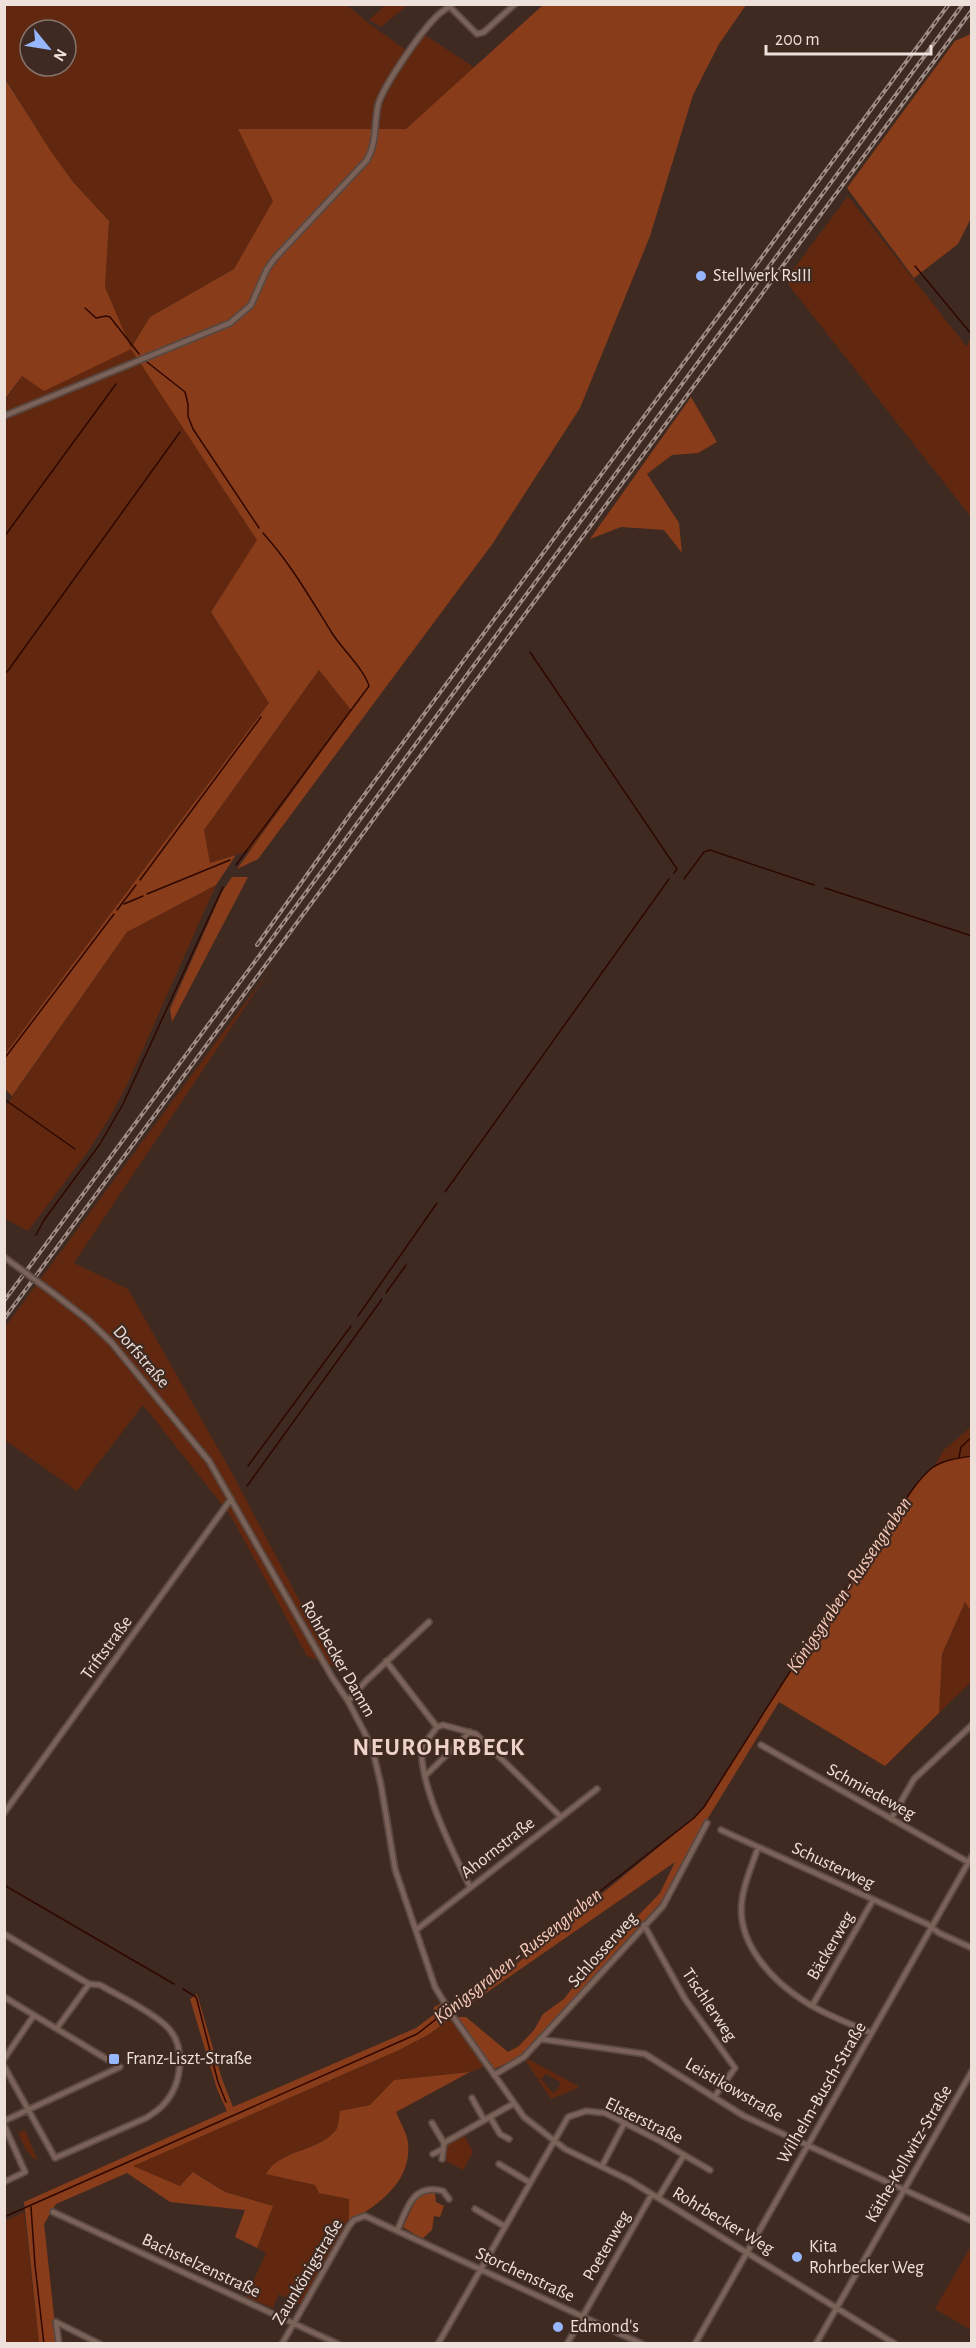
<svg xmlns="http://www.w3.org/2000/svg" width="976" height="2348" viewBox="0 0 976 2348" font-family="'Alegreya Sans',sans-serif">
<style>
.green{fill:#61280f;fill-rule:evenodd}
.forest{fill:#893c1a}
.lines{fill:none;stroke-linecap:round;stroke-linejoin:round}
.stream{stroke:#2e0700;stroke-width:1.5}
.street-casing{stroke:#594841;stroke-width:8}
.street{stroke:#7a6259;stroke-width:4.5}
.rail-casing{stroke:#9f8e87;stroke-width:4}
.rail{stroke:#3f2a22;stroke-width:1.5;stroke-dasharray:4.5;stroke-linecap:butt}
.street-bridge-casing{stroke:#594841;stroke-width:8;stroke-linecap:butt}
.street-bridge{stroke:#7a6259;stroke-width:4.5}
.poi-dot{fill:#96b6fd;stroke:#3f2a22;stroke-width:2}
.labels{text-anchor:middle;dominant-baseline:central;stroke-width:4.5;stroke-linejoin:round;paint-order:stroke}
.poi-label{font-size:18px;fill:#eee0da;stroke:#3f2a22;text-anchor:start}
.street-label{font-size:18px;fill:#eee0da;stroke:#3f2a22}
.water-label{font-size:20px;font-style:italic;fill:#f7c9b7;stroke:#3f2a22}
.district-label{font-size:24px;font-weight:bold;letter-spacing:1.5px;fill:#eed2c8;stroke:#3f2a22}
</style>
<rect width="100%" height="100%" fill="#3f2a22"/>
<path class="green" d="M 5,5 L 347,5 L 371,25 L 407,51 L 418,36 L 425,35 L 475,68 L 406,129 L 238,129 L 274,201 L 234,269 L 150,317 L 131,348 L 258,540 L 211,612 L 269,703 L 5,1054 L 5,401 L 22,376 L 131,348 L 105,287 L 109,221 L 73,182 L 50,150 L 5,77 ZM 30,30 L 66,30 L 66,66 L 30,66 Z
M 385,5 L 408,5 L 381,27 L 369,20 Z
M 848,196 L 967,347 L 971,336 L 971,517 L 788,284 L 787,278 Z
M 319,670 L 351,710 L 250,850 L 210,863 L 204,830 Z
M 216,885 L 128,1083 L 110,1117 L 87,1153 L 28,1231 L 5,1219 L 5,1107 L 127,932 Z
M 271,968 L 74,1263 L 128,1289 L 233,1475 L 334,1666 L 307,1656 L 231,1516 L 143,1405 L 77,1491 L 5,1440 L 5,1327 Z
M 971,1427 L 971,1456 L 959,1458 L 933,1468 L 944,1450 Z
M 965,1602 L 971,1611 L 971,1682 L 939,1713 L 942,1654 Z
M 451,2017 L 485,2066 L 470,2072 L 394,2080 L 370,2105 L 341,2111 C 339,2117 339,2125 336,2130 C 320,2151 277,2151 267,2174 L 315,2185 L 319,2193 L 350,2199 L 349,2222 L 301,2305 L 279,2294 L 273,2308 L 246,2297 L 266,2253 L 257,2248 L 273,2206 L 225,2192 L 194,2172 L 180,2186 L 132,2166 L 397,2051 L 428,2035 Z
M 528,2059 L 578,2086 L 578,2088 L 551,2099 L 526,2061 ZM 546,2074 L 560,2082 L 559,2088 L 553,2093 L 541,2079 Z
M 25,2130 L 37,2159 L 34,2159 L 26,2150 L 18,2133 Z
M 464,2135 L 473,2152 L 463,2170 L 443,2159 L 446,2145 Z
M 24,2212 L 39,2343 L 5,2343 L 5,2221 Z
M 971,2246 L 971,2330 L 935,2309 Z"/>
<path class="forest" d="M 543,5 L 746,5 L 719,44 L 693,95 L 650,236 L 580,408 L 493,543 L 258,859 L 237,869 L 351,710 L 319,670 L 204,830 L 210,863 L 236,855 L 216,885 L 127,932 L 12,1096 L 5,1089 L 5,1054 L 269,703 L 211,612 L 257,540 L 131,349 L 44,391 L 22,376 L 5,399 L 4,77 L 50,150 L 73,182 L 109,221 L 105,287 L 131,348 L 150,317 L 234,269 L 273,201 L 238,129 L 406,129 Z
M 971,34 L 971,218 L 958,244 L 914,278 L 847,188 L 955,41 Z
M 691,397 L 717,442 L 698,453 L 672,455 L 647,474 L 679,523 L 682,553 L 664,530 L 621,527 L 590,539 Z
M 232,877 L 248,877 L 172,1022 L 170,1009 L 222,892 Z
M 971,1456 L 971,1611 L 965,1602 L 942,1654 L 939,1713 L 885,1766 L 779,1702 L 705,1823 L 662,1901 L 522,2056 L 492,2070 L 451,2018 L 428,2035 L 397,2051 L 133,2166 L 180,2186 L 193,2172 L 225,2192 L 273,2206 L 257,2248 L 235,2237 L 245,2210 L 170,2202 L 127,2173 L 56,2204 L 44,2224 L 57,2343 L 39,2343 L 24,2202 L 227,2111 L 217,2089 L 190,1999 L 197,1994 L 222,2079 L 233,2107 L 416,2028 L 433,2015 L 434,2007 L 442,2003 L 451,2017 L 466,2017 L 508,2052 L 519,2046 L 534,2030 L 543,2014 L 564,1999 L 586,1970 L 660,1893 L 675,1862 L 457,2013 L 694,1818 L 704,1807 C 762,1715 820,1623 883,1534 C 897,1515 913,1483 932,1468 C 943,1460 959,1458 971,1456 Z
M 470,2072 L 396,2112 C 400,2122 407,2133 408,2143 C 412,2182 378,2205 349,2222 L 349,2199 L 319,2193 L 315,2185 L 266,2174 C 280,2149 319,2152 336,2130 C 339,2125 339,2116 340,2111 L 370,2105 L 394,2080 Z
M 429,2189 L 435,2194 L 436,2202 L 444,2206 L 440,2217 L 434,2216 L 432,2230 L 422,2239 L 403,2227 L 417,2197 Z"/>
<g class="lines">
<path class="stream" d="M 915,266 L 972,335
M 85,308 L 96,318 L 106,316 L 110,317 L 139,354
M 147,362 L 185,392 L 188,404 L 188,416 L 193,429 L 259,528
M 4,537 L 116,384
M 530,652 L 677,869 L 674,873
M 7,672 L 180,432
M 236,865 L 369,686 C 364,669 342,649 332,633 C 310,598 291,564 263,533
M 684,879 L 704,852 L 710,850 L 814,885
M 140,880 L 261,717
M 825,888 L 972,936
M 147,894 L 230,860
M 124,904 L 143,896
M 117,910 L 136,885
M 4,1059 L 114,914
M 4,1099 L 75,1149
M 445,1192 L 669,879
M 36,1235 L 44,1220 L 100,1144 L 123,1104 L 223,887
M 386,1293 L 406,1265
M 358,1316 L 437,1203
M 959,1457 L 961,1447 L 972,1437
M 248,1466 L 351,1326
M 247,1486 L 382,1299
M 4,1885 L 174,1984
M 183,1989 L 196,1997 L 197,2000 L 218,2082 L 226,2102
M 31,2207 L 35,2265 L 44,2344
M 4,2217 L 417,2034 L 694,1818 L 704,1807 C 762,1715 820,1623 883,1534 C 897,1515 913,1483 932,1468 C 943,1460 959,1458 972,1456"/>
<g class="street-casing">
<path id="street" d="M 450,7 L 477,34 L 484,32 L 515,4
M 4,416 L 230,323 L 251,305 L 267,269 L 275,258 L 367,160 C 377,142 374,125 378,105 C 383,86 422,30 437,16 C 442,11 448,8 452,4
M 53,1293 L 88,1320 L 111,1342 L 209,1461 L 332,1677 L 348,1701 L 372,1747 L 381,1785 L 395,1869 L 435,1987 L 452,2015 L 524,2117 L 565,2149 L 629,2180 L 895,2344
M 386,1661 L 437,1727
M 348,1701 L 366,1681 L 429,1622
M 437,1727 L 422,1747 C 418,1783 454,1854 470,1887
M 437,1727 L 443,1725 L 476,1734 L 561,1817
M 761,1745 L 968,1862
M 425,1776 L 470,1732
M 4,1813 L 231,1499
M 891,1819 L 914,1779 L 972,1725
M 721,1830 L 927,1924 L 939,1933 L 972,1948
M 758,1847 C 753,1864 744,1882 742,1900 C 736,1942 771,1980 804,2001 C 825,2015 849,2023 871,2033
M 644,1925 L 685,1999 L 735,2068 L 715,2096
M 416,1930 L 597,1789
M 4,1934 L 89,1984 L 100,1985 C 121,1997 145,2008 164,2024 C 187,2043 183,2083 164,2104 C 159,2110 152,2114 146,2118 L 55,2158 L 4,2066
M 4,1997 L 120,2067 L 4,2121
M 812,2006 L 873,1900
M 57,2028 L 89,1984
M 540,2039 L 645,2054 L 744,2116 L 972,2221
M 4,2059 L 34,2015
M 494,2075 L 524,2057 L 663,1906 L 707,1823
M 472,2098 L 484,2120
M 490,2117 L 500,2134 L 509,2139
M 432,2123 L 444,2143 L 513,2104
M 4,2125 L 25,2172 L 4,2182
M 433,2154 L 443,2149
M 442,2159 L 444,2143
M 499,2164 L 529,2182
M 602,2166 L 624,2124
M 658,2198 L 684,2155
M 475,2209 L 504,2226
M 53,2212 L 338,2344
M 397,2231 C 407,2209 412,2183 443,2191 L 449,2199
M 56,2322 L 100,2344
M 56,2322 L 59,2344
M 282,2344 L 349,2226 L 354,2220 L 365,2216 L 642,2344
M 438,2344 L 568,2117 L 586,2111 L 605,2113 L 660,2141 L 710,2170
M 567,2344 L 652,2194
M 695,2344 L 972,1856
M 816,2344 L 972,2071"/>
</g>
<use href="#street" class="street"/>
<g class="rail-casing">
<path id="rail" d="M 257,945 L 351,813 L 949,4
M 4,1301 L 963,4
M 4,1319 L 972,10"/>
</g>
<use href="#rail" class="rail"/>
<g class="street-bridge-casing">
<path id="street-bridge" d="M 4,1257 L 53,1293"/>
</g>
<use href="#street-bridge" class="street-bridge"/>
</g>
<g class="poi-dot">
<circle cx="701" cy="276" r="6"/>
<rect x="108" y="2053" width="12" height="12" rx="3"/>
<circle cx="797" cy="2257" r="6"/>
<circle cx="558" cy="2327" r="6"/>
</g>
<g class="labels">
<g class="poi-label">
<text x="713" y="276">Stellwerk RsIII</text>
<text x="126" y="2059">Franz-Liszt-Straße</text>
<text x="809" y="2247">Kita<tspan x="809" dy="21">Rohrbecker Weg</tspan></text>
<text x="570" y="2327">Edmond's</text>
</g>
<g class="street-label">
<text transform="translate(141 1357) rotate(49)">Dorfstraße</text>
<text transform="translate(107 1648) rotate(-54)">Triftstraße</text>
<text transform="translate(338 1659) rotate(60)">Rohrbecker Damm</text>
<text transform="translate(871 1792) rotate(29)">Schmiedeweg</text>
<text transform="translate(498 1848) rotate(-38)">Ahornstraße</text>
<text transform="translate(833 1866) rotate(25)">Schusterweg</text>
<text transform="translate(831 1946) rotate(-60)">Bäckerweg</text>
<text transform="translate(603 1950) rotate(-48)">Schlosserweg</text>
<text transform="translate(709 2005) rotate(56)">Tischlerweg</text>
<text transform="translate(734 2090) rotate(30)">Leistikowstraße</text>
<text transform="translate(822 2093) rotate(-60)">Wilhelm-Busch-Straße</text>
<text transform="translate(644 2121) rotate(26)">Elsterstraße</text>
<text transform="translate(909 2154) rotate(-60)">Käthe-Kollwitz-Straße</text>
<text transform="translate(723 2221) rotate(31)">Rohrbecker Weg</text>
<text transform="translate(607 2246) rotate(-60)">Poetenweg</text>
<text transform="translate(201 2266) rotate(25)">Bachstelzenstraße</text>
<text transform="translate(308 2272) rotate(-59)">Zaunkönigstraße</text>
<text transform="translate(525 2275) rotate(25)">Storchenstraße</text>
</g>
<g class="water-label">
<text transform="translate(849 1585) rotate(-56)">Königsgraben - Russengraben</text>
<text transform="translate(518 1956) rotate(-38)">Königsgraben - Russengraben</text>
</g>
<g class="district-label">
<text x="439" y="1748">NEUROHRBECK</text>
</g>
</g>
<rect width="976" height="2348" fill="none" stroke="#eee0da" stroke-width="12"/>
<g transform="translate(48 48) rotate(120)"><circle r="28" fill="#3f2a22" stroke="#85736c" stroke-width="1.5"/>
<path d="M0-4.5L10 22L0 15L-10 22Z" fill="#96b6fd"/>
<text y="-9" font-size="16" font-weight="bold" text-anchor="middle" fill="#eee0da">N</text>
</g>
<path d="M766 45v9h165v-9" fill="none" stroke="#eee0da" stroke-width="3"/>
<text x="775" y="45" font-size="18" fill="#eee0da" stroke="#3f2a22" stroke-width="4.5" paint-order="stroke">200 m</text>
</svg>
